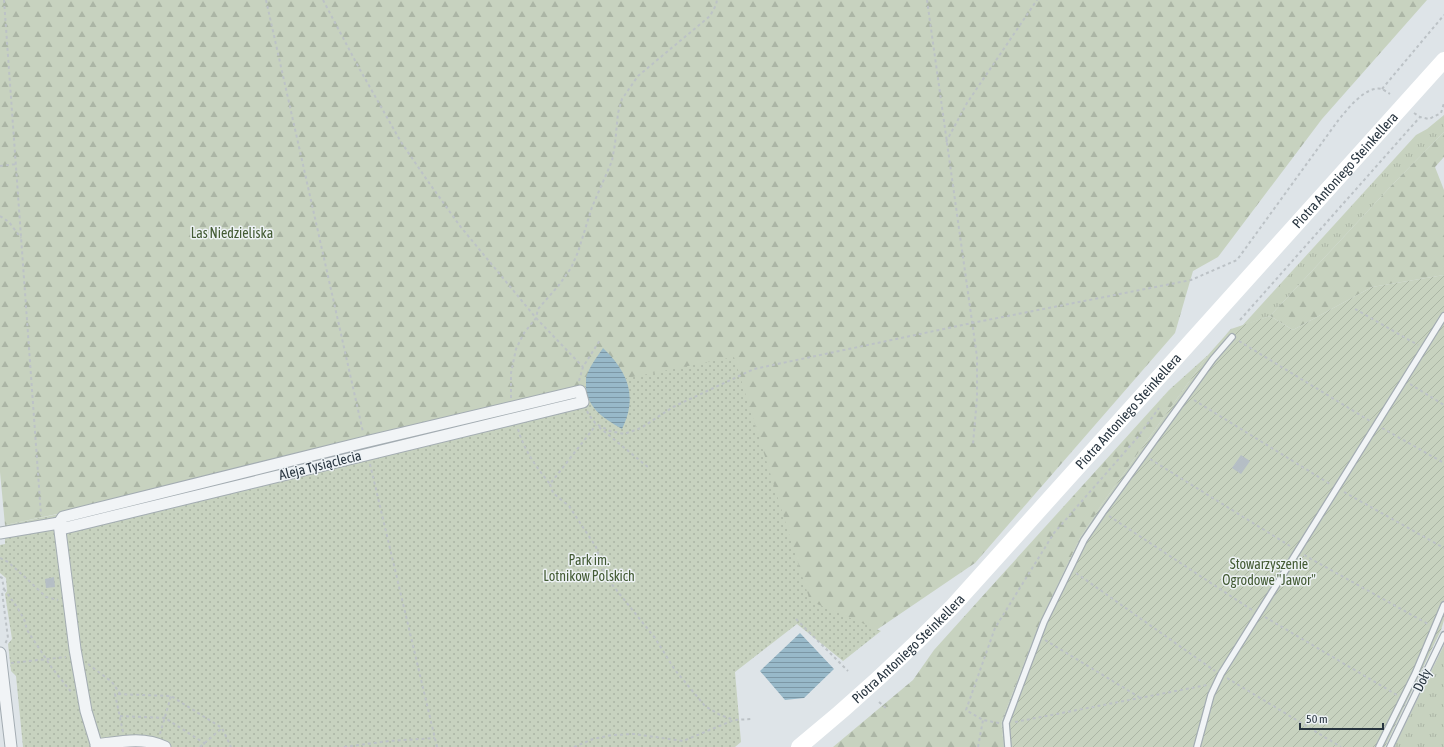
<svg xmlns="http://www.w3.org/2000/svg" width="1444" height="747" viewBox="0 0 1444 747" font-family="'Asap Condensed',sans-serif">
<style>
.grass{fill:url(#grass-tufts)}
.forest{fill:url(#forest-firs)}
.park{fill:url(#park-dots)}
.garden{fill:url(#garden-furrows)}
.water{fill:url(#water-rules)}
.building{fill:#b5bec5}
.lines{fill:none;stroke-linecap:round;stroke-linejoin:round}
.lane-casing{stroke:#a3acb2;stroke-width:8}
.street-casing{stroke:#a3acb2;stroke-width:13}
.path{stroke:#bcc2c6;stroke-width:2;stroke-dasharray:3 3;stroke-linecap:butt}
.lane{stroke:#f1f4f6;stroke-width:5.5}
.street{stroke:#f1f4f6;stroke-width:11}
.secondary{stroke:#fff;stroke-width:16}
.labels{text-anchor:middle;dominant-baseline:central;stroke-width:3;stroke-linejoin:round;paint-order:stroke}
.street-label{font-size:14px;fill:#27343f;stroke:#edf2f5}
.park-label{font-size:14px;fill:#435b34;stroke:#edf2f5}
</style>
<defs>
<pattern id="grass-tufts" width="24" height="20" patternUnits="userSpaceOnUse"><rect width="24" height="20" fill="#c7d2bf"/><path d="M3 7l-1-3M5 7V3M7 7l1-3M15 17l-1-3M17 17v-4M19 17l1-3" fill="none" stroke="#abb5a5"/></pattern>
<pattern id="forest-firs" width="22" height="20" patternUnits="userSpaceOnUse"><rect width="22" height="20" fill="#c7d2bf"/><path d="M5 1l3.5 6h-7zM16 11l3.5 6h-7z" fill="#abb5a5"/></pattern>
<pattern id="park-dots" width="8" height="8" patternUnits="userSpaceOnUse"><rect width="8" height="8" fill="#c7d2bf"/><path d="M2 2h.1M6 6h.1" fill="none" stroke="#abb5a5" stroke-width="1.8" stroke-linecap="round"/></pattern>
<pattern id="garden-furrows" width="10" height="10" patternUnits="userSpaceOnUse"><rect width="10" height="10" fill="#c7d2bf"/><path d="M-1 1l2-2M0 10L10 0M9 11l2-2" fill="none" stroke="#abb5a5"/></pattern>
<pattern id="water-rules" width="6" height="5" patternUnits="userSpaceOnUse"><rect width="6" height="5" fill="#98b9c9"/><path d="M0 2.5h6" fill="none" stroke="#7c97a5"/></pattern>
</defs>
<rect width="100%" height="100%" fill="#dee4e8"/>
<path class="grass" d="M 1444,115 L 1444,132 L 1392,185 L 1270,316 L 1242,326 L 1416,135 L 1427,129 Z
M 1444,645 L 1444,747 L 1394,747 L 1399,737 Z"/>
<path class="forest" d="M 0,0 L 1427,0 L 1322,119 L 1218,257 L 1193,271 L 1175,333 L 975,563 L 872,633 L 796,610 L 728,671 L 724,747 L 62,513 L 5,525 L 0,472 Z
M 1444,132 L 1444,157 L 1435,167 L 1444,190 L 1444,275 L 1372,287 L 1293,330 L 1270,316 L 1392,185 Z
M 1208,355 L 1102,504 L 1080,538 L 1040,622 L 1001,723 L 1004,747 L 833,747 L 913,680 L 934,650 L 998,579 L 1169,390 Z"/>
<path class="park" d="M 734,357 L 810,601 L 881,631 L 843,661 L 797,624 L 735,672 L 741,742 L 735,747 L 23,747 L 16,676 L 11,671 L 8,644 L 12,639 L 5,594 L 7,591 L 6,578 L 0,573 L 0,545 L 5,544 L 5,525 L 64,513 L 576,388 Z"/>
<path class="garden" d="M 1444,275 L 1444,620 L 1441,630 L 1385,747 L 1004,747 L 1001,723 L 1040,622 L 1080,538 L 1102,504 L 1208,355 L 1231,329 L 1270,316 L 1293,330 L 1372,287 Z"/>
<path class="water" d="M 603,348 C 628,372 638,396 622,429 C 605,419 588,409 586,388 C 586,384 586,381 586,378 C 589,367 597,357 603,348 Z
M 800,633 L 834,669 L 804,698 L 785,700 L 760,671 Z"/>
<path class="building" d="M 1241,455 L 1250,461 L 1241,474 L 1232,468 Z
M 54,577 L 55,587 L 46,588 L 45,579 Z"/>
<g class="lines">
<g class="lane-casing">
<path id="lane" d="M 1008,747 L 1006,723 L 1044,622 L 1084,540 L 1103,512 L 1213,359 L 1232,337
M 1197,747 L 1211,695 L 1221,674 L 1444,316
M 1379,747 L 1415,674 L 1444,605
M 1390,747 L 1444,635"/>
</g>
<g class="street-casing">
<path id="street" d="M 59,523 L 75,649 L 86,711 L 97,747
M 0,533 L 59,523 L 65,528 L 583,402 L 580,391 L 365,442 L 63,517 L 59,523
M 0,653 L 11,747
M 96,745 C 119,742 143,736 165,747"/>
</g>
<path class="path" d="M 4,0 L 41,515
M 266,0 L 363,432
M 323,0 L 359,68 L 401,142 L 427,180 L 460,226 L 536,318 L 583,367
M 927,0 L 977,357 L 977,398 L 973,444
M 1382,89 L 1444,15
M 1414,113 L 1420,117 L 1429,119 L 1441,113 L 1444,103
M 946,142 L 967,103 L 1037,0
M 0,166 L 16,164
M 0,216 L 9,222 L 21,238
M 1355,309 L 1418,345
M 1240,320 L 1420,117
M 1239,341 L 1370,421
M 579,381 L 583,367 L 600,340
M 1410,384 L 1444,405
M 511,398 L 511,373 L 516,349 L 524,333 L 536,318 L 538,309 L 559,285 L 571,268 L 578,252 L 592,207 L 612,161 L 615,144 L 618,113 L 622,99 L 638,76 L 710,16 L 716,5 L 717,0
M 1194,400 L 1330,484
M 587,411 L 589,415 L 596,424 L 610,431 L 624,434 L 641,428 L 673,407 L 754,369 L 972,323 L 1191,280 L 1237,260 L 1337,122 C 1346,111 1365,85 1382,89 C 1384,90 1387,92 1390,94
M 599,427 L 649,468
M 1382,428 L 1444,463
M 518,429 C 524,450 536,467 550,484 L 596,425
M 1150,459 L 1290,546
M 370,464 L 437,747
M 550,484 L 553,493 L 569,506 L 596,547 L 603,569 L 610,582 L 655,638 L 675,670 L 705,706 L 720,715 L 734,720
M 1344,492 L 1444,548
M 1109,516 L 1252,610
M 1304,555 L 1428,624
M 0,558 L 8,562 L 27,579 L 46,597 L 58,600
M 1076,573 L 1215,671
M 0,577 L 2,578 L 4,589 L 2,592 L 8,638 L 5,644
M 4,589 L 17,607 L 24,619 L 27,630 L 52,668 L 72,693
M 1265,617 L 1397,695
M 796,619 L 848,671
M 1045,640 L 1139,697
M 11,663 L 66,657
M 88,664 L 112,682 L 121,695
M 1227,678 L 1341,747
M 879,702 L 887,709
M 120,716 L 165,718 L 204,743 L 206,747
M 1015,722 L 1207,685
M 999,723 L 983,720 L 966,710 L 995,628 L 1054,533 L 1137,438 L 1159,408
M 123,732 L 115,694 L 171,696 L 222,728 L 231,747
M 160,734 L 171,696
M 200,747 L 222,728
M 344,747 L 389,741 L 435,738
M 574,747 L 593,739 L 612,735 L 634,734 L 683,741 L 734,720 L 752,719
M 978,747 L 983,720"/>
<use href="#lane" class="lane"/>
<use href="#street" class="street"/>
<path class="secondary" id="s1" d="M 799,747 C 853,703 904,656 953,606 L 1444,60"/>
</g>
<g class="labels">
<g class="street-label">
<text stroke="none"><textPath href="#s1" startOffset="795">Piotra Antoniego Steinkellera</textPath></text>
<text stroke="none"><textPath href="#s1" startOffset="471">Piotra Antoniego Steinkellera</textPath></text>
<text transform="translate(320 465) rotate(-14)">Aleja Tysiąclecia</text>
<text stroke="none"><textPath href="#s1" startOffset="147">Piotra Antoniego Steinkellera</textPath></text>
<text transform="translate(1422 680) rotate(-64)">Doły</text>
</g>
<g class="park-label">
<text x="232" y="233">Las Niedzieliska</text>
<text x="589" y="560">Park im.<tspan x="589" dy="16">Lotnikow Polskich</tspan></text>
<text x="1269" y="564">Stowarzyszenie<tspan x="1269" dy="16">Ogrodowe "Jawor"</tspan></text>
</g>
</g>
<path d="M1300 723v6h83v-6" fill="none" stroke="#27343f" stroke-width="2"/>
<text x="1306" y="723" font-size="12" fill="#27343f" stroke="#edf2f5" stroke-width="3" paint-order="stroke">50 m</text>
</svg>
